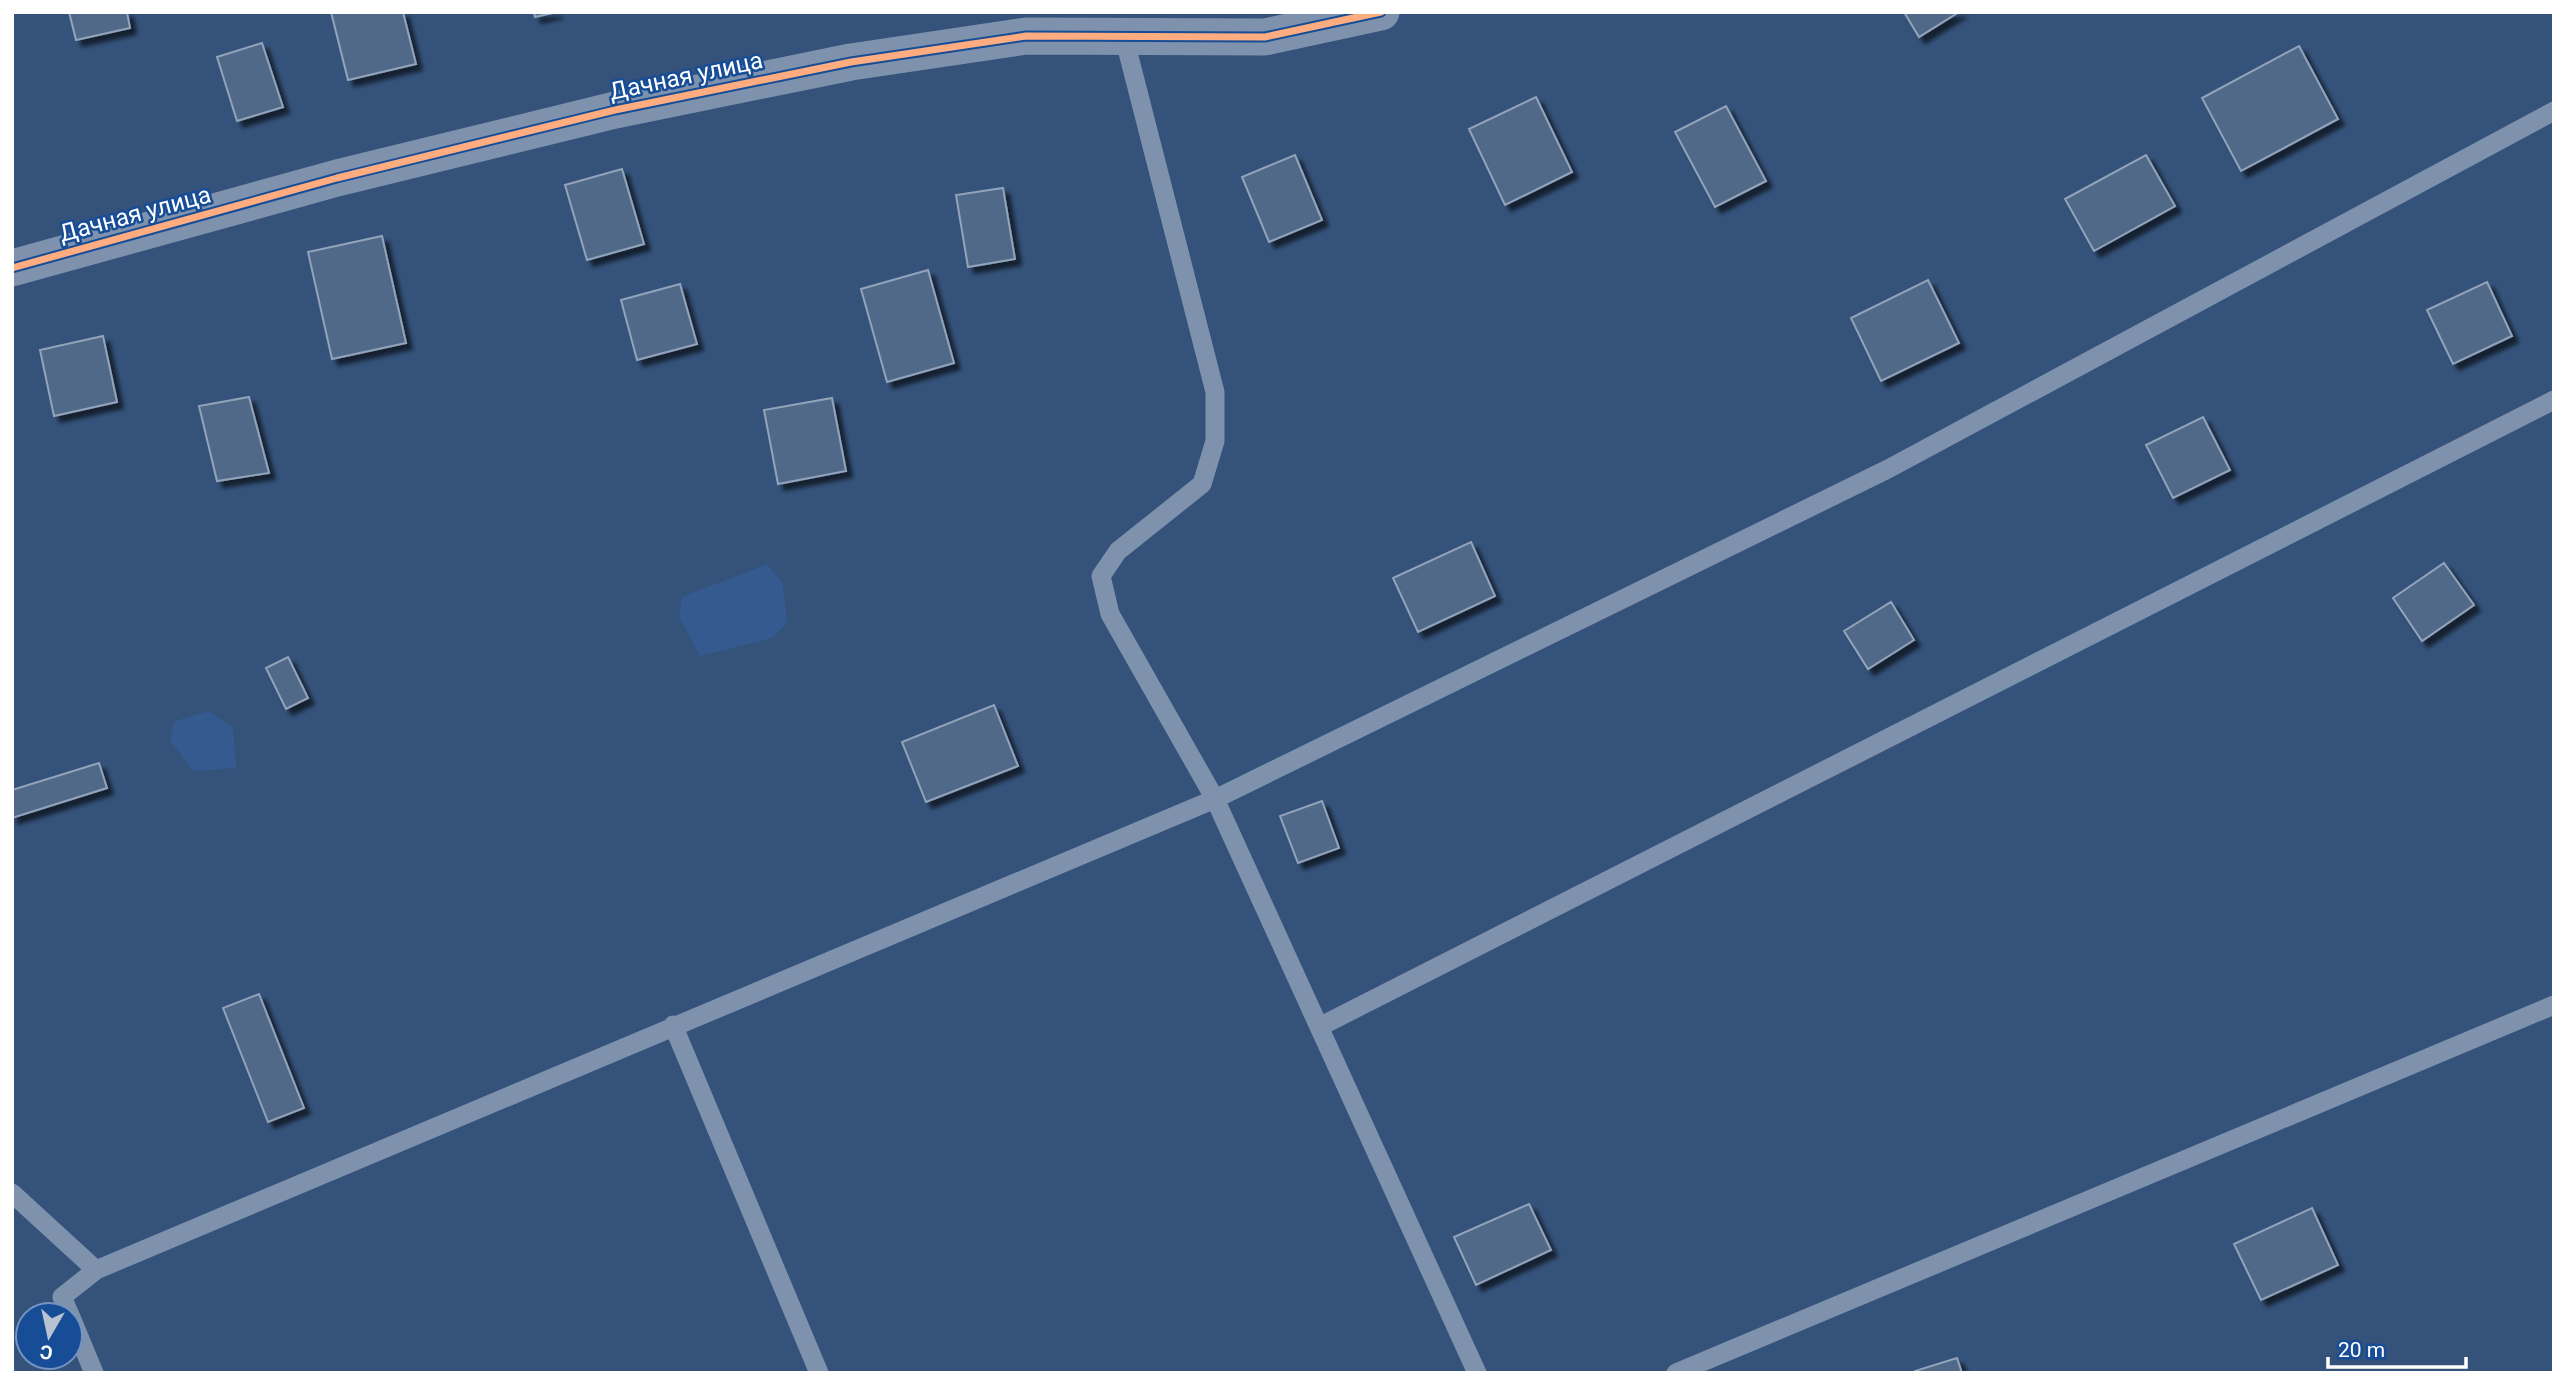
<svg xmlns="http://www.w3.org/2000/svg" width="2566" height="1385" viewBox="0 0 2566 1385" font-family="Roboto,sans-serif">
<style>
.water{fill:#345a8f}
.building{fill:#516989;stroke:#92a3ba;stroke-width:2;filter:url(#shadow)}
.lines{fill:none;stroke-linecap:round;stroke-linejoin:round}
.service{stroke:#7e92ad;stroke-width:19}
.minor{stroke:#7e92ad;stroke-width:37}
.cycleway-casing{stroke:#174d97;stroke-width:11}
.cycleway{stroke:#ffac80;stroke-width:7}
.labels{text-anchor:middle;dominant-baseline:central;stroke-width:5;stroke-linejoin:round;paint-order:stroke}
.street-label{font-size:24px;fill:#fff;stroke:#174d97}
</style>
<defs>
<filter id="shadow"><feDropShadow dx="6" dy="6" stdDeviation="2" flood-color="#0009"/></filter>
</defs>
<rect width="100%" height="100%" fill="#34527a"/>
<path class="water" d="M 767,564 L 783,584 L 787,623 L 772,638 L 700,656 L 679,617 L 682,597 Z
M 209,711 L 233,728 L 236,768 L 194,771 L 170,741 L 175,721 Z"/>
<path class="building" d="M 69,12 L 127,12 L 130,28 L 76,40 Z
M 331,12 L 403,12 L 416,64 L 348,80 Z
M 534,12 L 557,12 L 535,17 Z
M 1904,12 L 1959,12 L 1919,37 Z
M 262,43 L 283,107 L 237,121 L 217,57 Z
M 2299,46 L 2338,119 L 2241,171 L 2202,98 Z
M 1536,97 L 1572,172 L 1505,205 L 1469,129 Z
M 1726,106 L 1766,181 L 1715,207 L 1675,132 Z
M 1295,155 L 1322,220 L 1269,242 L 1242,177 Z
M 2146,155 L 2175,206 L 2094,251 L 2065,199 Z
M 622,169 L 644,244 L 587,260 L 565,185 Z
M 1003,188 L 1015,259 L 968,267 L 956,195 Z
M 382,236 L 406,343 L 332,359 L 308,252 Z
M 928,270 L 954,363 L 887,382 L 861,289 Z
M 1928,280 L 1959,343 L 1881,381 L 1851,318 Z
M 2487,282 L 2512,336 L 2453,364 L 2427,310 Z
M 680,284 L 697,344 L 637,360 L 621,300 Z
M 103,336 L 117,402 L 54,416 L 40,350 Z
M 249,397 L 269,473 L 217,481 L 199,406 Z
M 832,398 L 846,471 L 778,484 L 764,410 Z
M 2203,417 L 2230,470 L 2173,498 L 2146,445 Z
M 1471,542 L 1495,596 L 1418,632 L 1393,578 Z
M 2444,563 L 2474,605 L 2422,641 L 2393,598 Z
M 1891,602 L 1914,640 L 1868,669 L 1844,631 Z
M 288,657 L 308,698 L 286,709 L 266,668 Z
M 994,705 L 1018,766 L 926,802 L 902,742 Z
M 99,763 L 107,788 L 12,818 L 12,790 Z
M 1322,801 L 1339,848 L 1298,863 L 1280,816 Z
M 259,994 L 304,1108 L 268,1122 L 223,1008 Z
M 1529,1204 L 1551,1250 L 1476,1285 L 1454,1237 Z
M 2312,1208 L 2338,1265 L 2261,1300 L 2234,1244 Z
M 1957,1358 L 1962,1373 L 1916,1373 L 1915,1371 Z"/>
<g class="lines">
<path class="service" d="M 1124,37 L 1215,392 L 1215,441 L 1202,484 L 1118,551 L 1101,576 L 1110,614 L 1215,799 L 1477,1373
M 673,1025 L 819,1373
M 1319,1027 L 2554,400
M 12,1193 L 96,1270
M 70,1315 L 62,1297 L 96,1270 L 1215,799 L 1888,469 L 2554,111
M 70,1315 L 94,1373
M 1676,1373 L 2554,1005"/>
<path class="minor" d="M 12,268 L 337,178 L 615,110 L 851,62 L 1026,36 L 1265,37 L 1381,12"/>
<g class="cycleway-casing">
<path id="cycleway" d="M 12,268 L 337,178 L 615,110 L 851,62 L 1026,36 L 1265,37 L 1381,12"/>
</g>
<use href="#cycleway" class="cycleway"/>
</g>
<g class="labels">
<g class="street-label">
<text transform="translate(686 76) rotate(-12)">Дачная улица</text>
<text transform="translate(135 214) rotate(-15)">Дачная улица</text>
</g>
</g>
<rect width="2566" height="1385" fill="none" stroke="#ffffff" stroke-width="28"/>
<g transform="translate(49 1336) rotate(189)"><circle r="33" fill="#174d97" stroke="#7494c1" stroke-width="2"/>
<path d="M0-5L12 26L0 18L-12 26Z" fill="#b8c2d0"/>
<text y="-10" font-size="19" font-weight="bold" text-anchor="middle" fill="#ffffff">С</text>
</g>
<path d="M2328 1357v10h138v-10" fill="none" stroke="#ffffff" stroke-width="3.5"/>
<text x="2338" y="1357" font-size="21" fill="#ffffff" stroke="#174d97" stroke-width="5" paint-order="stroke">20 m</text>
</svg>
